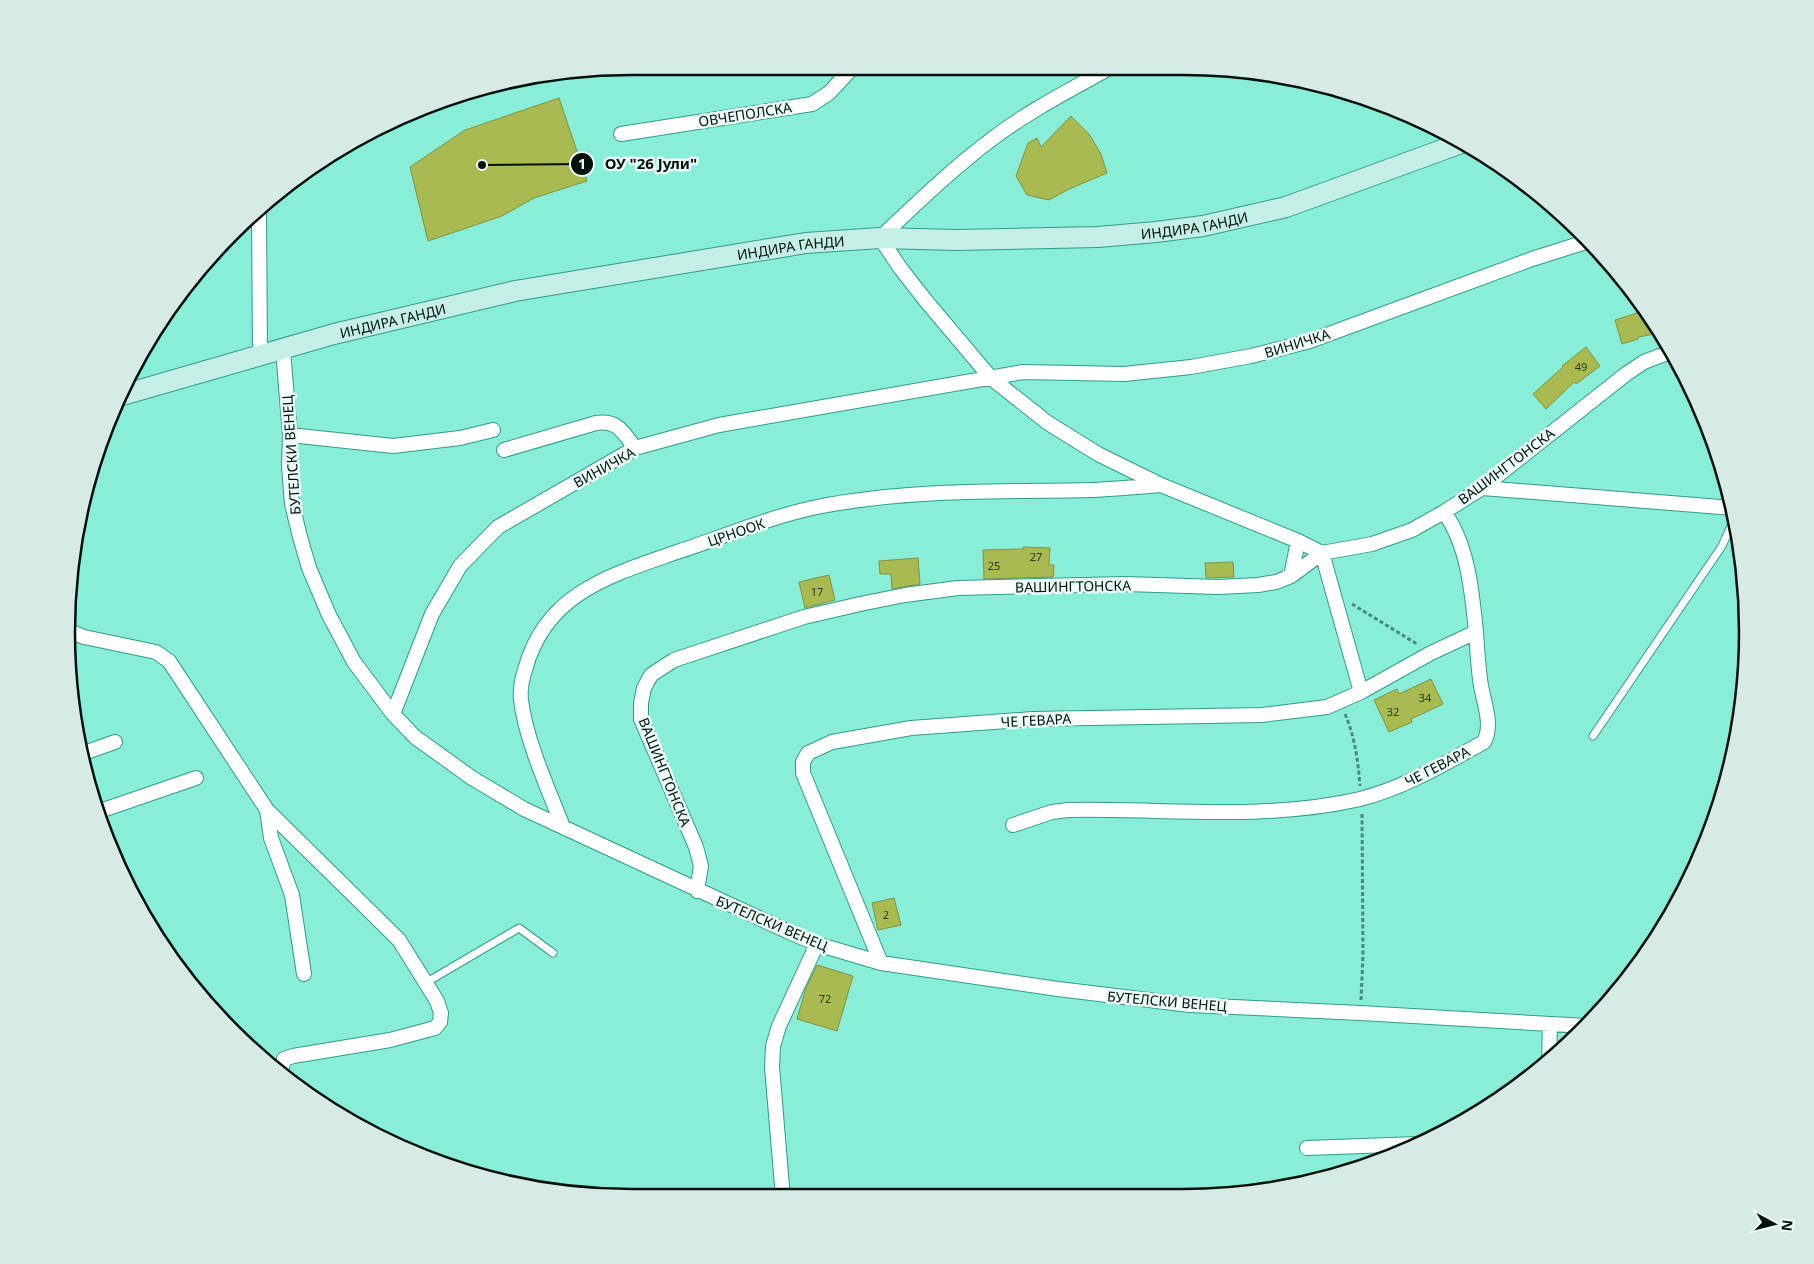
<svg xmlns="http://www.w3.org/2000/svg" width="1814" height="1264" viewBox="0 0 1814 1264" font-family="'Noto Sans',sans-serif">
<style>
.building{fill:#a8ba50;stroke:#839045}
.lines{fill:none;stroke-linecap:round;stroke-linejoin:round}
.lane-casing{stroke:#309c88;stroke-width:9}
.street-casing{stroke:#309c88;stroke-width:16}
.secondary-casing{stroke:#309c88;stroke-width:22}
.path{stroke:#4a887a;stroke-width:3;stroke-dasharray:4 2.5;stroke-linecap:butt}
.lane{stroke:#fff;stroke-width:7}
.street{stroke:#fff;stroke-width:14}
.secondary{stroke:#c4eee6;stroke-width:20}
.labels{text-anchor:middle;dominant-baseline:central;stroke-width:5;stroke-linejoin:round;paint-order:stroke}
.number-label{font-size:11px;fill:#2a3a1c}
.street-label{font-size:14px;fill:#00100b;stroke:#ebfdf8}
.rim{fill:none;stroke:#00100b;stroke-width:2.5}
.leader{fill:none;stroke:#00100b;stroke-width:2}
.callout-dot{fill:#00100b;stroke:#ebfdf8;stroke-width:2}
.mark-label{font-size:15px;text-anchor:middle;font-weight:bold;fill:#fff}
.callout-label{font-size:15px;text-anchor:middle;font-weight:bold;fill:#00100b;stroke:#ebfdf8;stroke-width:5;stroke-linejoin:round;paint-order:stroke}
</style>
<rect width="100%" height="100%" fill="#88eed7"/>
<path class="building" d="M 559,98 L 587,181 L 534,198 L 502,216 L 428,241 L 410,167 L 465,130 Z
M 1071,116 L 1089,134 L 1101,154 L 1107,173 L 1067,190 L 1049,200 L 1027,195 L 1016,176 L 1028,143 L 1037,138 L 1041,147 Z
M 1633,294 L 1653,318 L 1660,333 L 1638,337 L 1638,339 L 1622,344 L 1615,320 L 1637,313 Z
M 1586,347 L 1600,366 L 1576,384 L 1574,382 L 1546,409 L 1533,394 L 1563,367 L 1562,366 Z
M 1023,547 L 1050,548 L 1049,565 L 1054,565 L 1053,577 L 984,579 L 983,550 L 1023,549 Z
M 918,558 L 920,584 L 892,589 L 891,574 L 880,574 L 879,561 Z
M 1233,562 L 1234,577 L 1206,578 L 1205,563 Z
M 829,575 L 835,600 L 805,608 L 799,582 Z
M 1431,679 L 1443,704 L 1411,719 L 1412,722 L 1389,732 L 1374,700 L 1397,689 L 1399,694 Z
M 894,898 L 901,925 L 878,930 L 872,903 Z
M 817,965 L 853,976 L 837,1031 L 797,1019 L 806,988 Z"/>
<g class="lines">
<g class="lane-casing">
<path id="lane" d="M 1593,736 L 1722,546 L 1735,517
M 427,982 L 519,928 L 553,953"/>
</g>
<g class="street-casing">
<path id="street" d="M 1113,66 C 1072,89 1030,110 992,139 C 952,169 916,204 880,238 L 901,269 L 926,301 L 991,378 L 1048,423 L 1098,454 L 1161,485 L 1298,541 L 1322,553
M 621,134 L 812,104 L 829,93 L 854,66
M 259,213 L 260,355
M 283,350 L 290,435 L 289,467 L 292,504 L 300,537 L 309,568 L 329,615 L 354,662 L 393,714 L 415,737 L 472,778 L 524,809 L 789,932 L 817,944 L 881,963 L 1058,989 L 1190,1005 L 1360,1013 L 1587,1026
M 290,435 L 393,446 L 460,438 L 493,430
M 504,450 L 596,423 C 618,420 623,432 635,448
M 1482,488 L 1733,508
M 1322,553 L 1361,692
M 1291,576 L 1298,541
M 69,631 L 84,637 L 156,652 L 169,661 L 267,810 L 399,940 L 437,1001 L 441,1013 L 440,1022 L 435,1028 L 390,1040 L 293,1056 L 284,1059 L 281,1072
M 393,714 L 432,614 L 460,566 L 498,527 L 635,448 L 719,425 L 1023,372 L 1124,374 L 1191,367 L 1251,356 L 1310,341 L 1532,259 L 1589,241
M 81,754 L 115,742
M 267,810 L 271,838 L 292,895 L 304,974
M 100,811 L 196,778
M 1013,825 L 1052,812 L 1068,810 C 1164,808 1266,821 1360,799 C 1404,788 1444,764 1484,742 C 1494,723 1482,699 1480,679 C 1478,664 1477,647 1476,632
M 563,827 C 548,788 526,741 521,700 C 520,691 522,679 525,670 C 545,593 611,575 677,552 C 723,537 769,517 817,507 C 907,489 1000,492 1092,490 C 1115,489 1138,487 1161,485
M 697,891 L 701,866 L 696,847 L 641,719 L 641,703 L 644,688 L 651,675 L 674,660 L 804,617 L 860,604 L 905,595 L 958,588 L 1126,584 L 1218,587 L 1258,585 L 1276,582 L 1291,576 L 1322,553 L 1372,544 L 1412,530 L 1444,512 L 1482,488 L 1626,374 L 1644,362 L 1670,352
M 881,963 L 803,773 L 803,762 L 808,753 L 832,742 L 911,728 L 1033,719 L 1262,715 L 1327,707 L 1361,692 L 1431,653 L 1476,632 C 1472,592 1468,545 1444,512
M 1549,1061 L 1550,1024
M 1307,1148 L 1417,1144
M 783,1198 L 772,1067 L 773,1046 L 779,1026 L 817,944"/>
</g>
<g class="secondary-casing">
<g id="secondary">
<path id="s1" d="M 119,396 L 334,334 L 515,291 L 806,243 L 880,238 L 956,240 L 1098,237 L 1156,232 L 1203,226 L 1286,207 L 1464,142"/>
</g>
</g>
<path class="path" d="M 1352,604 L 1417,644
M 1345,714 C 1355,737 1358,761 1360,786
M 1361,1000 L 1363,955 L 1362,812"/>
<use href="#lane" class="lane"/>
<use href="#street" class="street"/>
<use href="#secondary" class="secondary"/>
</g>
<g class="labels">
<g class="number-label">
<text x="1581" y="366">49</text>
<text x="1036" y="556">27</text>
<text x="994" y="565">25</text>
<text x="817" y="591">17</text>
<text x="1425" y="697">34</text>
<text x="1393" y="711">32</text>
<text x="886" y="914">2</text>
<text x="825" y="998">72</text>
</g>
<g class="street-label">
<text transform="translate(745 114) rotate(-9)">ОВЧЕПОЛСКА</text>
<text stroke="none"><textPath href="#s1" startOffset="1094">ИНДИРА ГАНДИ</textPath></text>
<text stroke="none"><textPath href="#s1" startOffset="689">ИНДИРА ГАНДИ</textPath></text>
<text stroke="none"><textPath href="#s1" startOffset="284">ИНДИРА ГАНДИ</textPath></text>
<text transform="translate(1297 343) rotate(-17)">ВИНИЧКА</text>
<text transform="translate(291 455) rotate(-94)">БУТЕЛСКИ ВЕНЕЦ</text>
<text transform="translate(1506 466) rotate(-37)">ВАШИНГТОНСКА</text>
<text transform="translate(604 467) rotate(-29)">ВИНИЧКА</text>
<text transform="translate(736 532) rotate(-19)">ЦРНООК</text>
<text transform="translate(1073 586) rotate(-1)">ВАШИНГТОНСКА</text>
<text transform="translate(1036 720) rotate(-3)">ЧЕ ГЕВАРА</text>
<text transform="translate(1437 766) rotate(-27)">ЧЕ ГЕВАРА</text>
<text transform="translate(665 772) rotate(68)">ВАШИНГТОНСКА</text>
<text transform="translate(772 923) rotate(23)">БУТЕЛСКИ ВЕНЕЦ</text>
<text transform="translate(1167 1001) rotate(5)">БУТЕЛСКИ ВЕНЕЦ</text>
</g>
</g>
<path d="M0 0H1814V1264H0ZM632 75H1182A557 557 0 0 1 1739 632V632A557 557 0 0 1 1182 1189H632A557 557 0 0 1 75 632V632A557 557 0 0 1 632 75Z" fill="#d8eae5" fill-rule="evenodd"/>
<path class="rim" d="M632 75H1182A557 557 0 0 1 1739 632V632A557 557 0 0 1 1182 1189H632A557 557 0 0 1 75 632V632A557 557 0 0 1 632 75Z"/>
<path class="leader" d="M482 165L582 164"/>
<g class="callout-dot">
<circle cx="482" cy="165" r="5"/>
<circle cx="582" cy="164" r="12"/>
</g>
<g class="mark-label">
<text x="582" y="169">1</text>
</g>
<g class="callout-label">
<text x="651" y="169">ОУ "26 Јули"</text>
</g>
<g transform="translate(1774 1224) rotate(97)" stroke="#ebfdf8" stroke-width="4" paint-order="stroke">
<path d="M0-4L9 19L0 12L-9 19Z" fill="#00100b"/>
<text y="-8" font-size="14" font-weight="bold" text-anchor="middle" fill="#00100b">N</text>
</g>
</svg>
